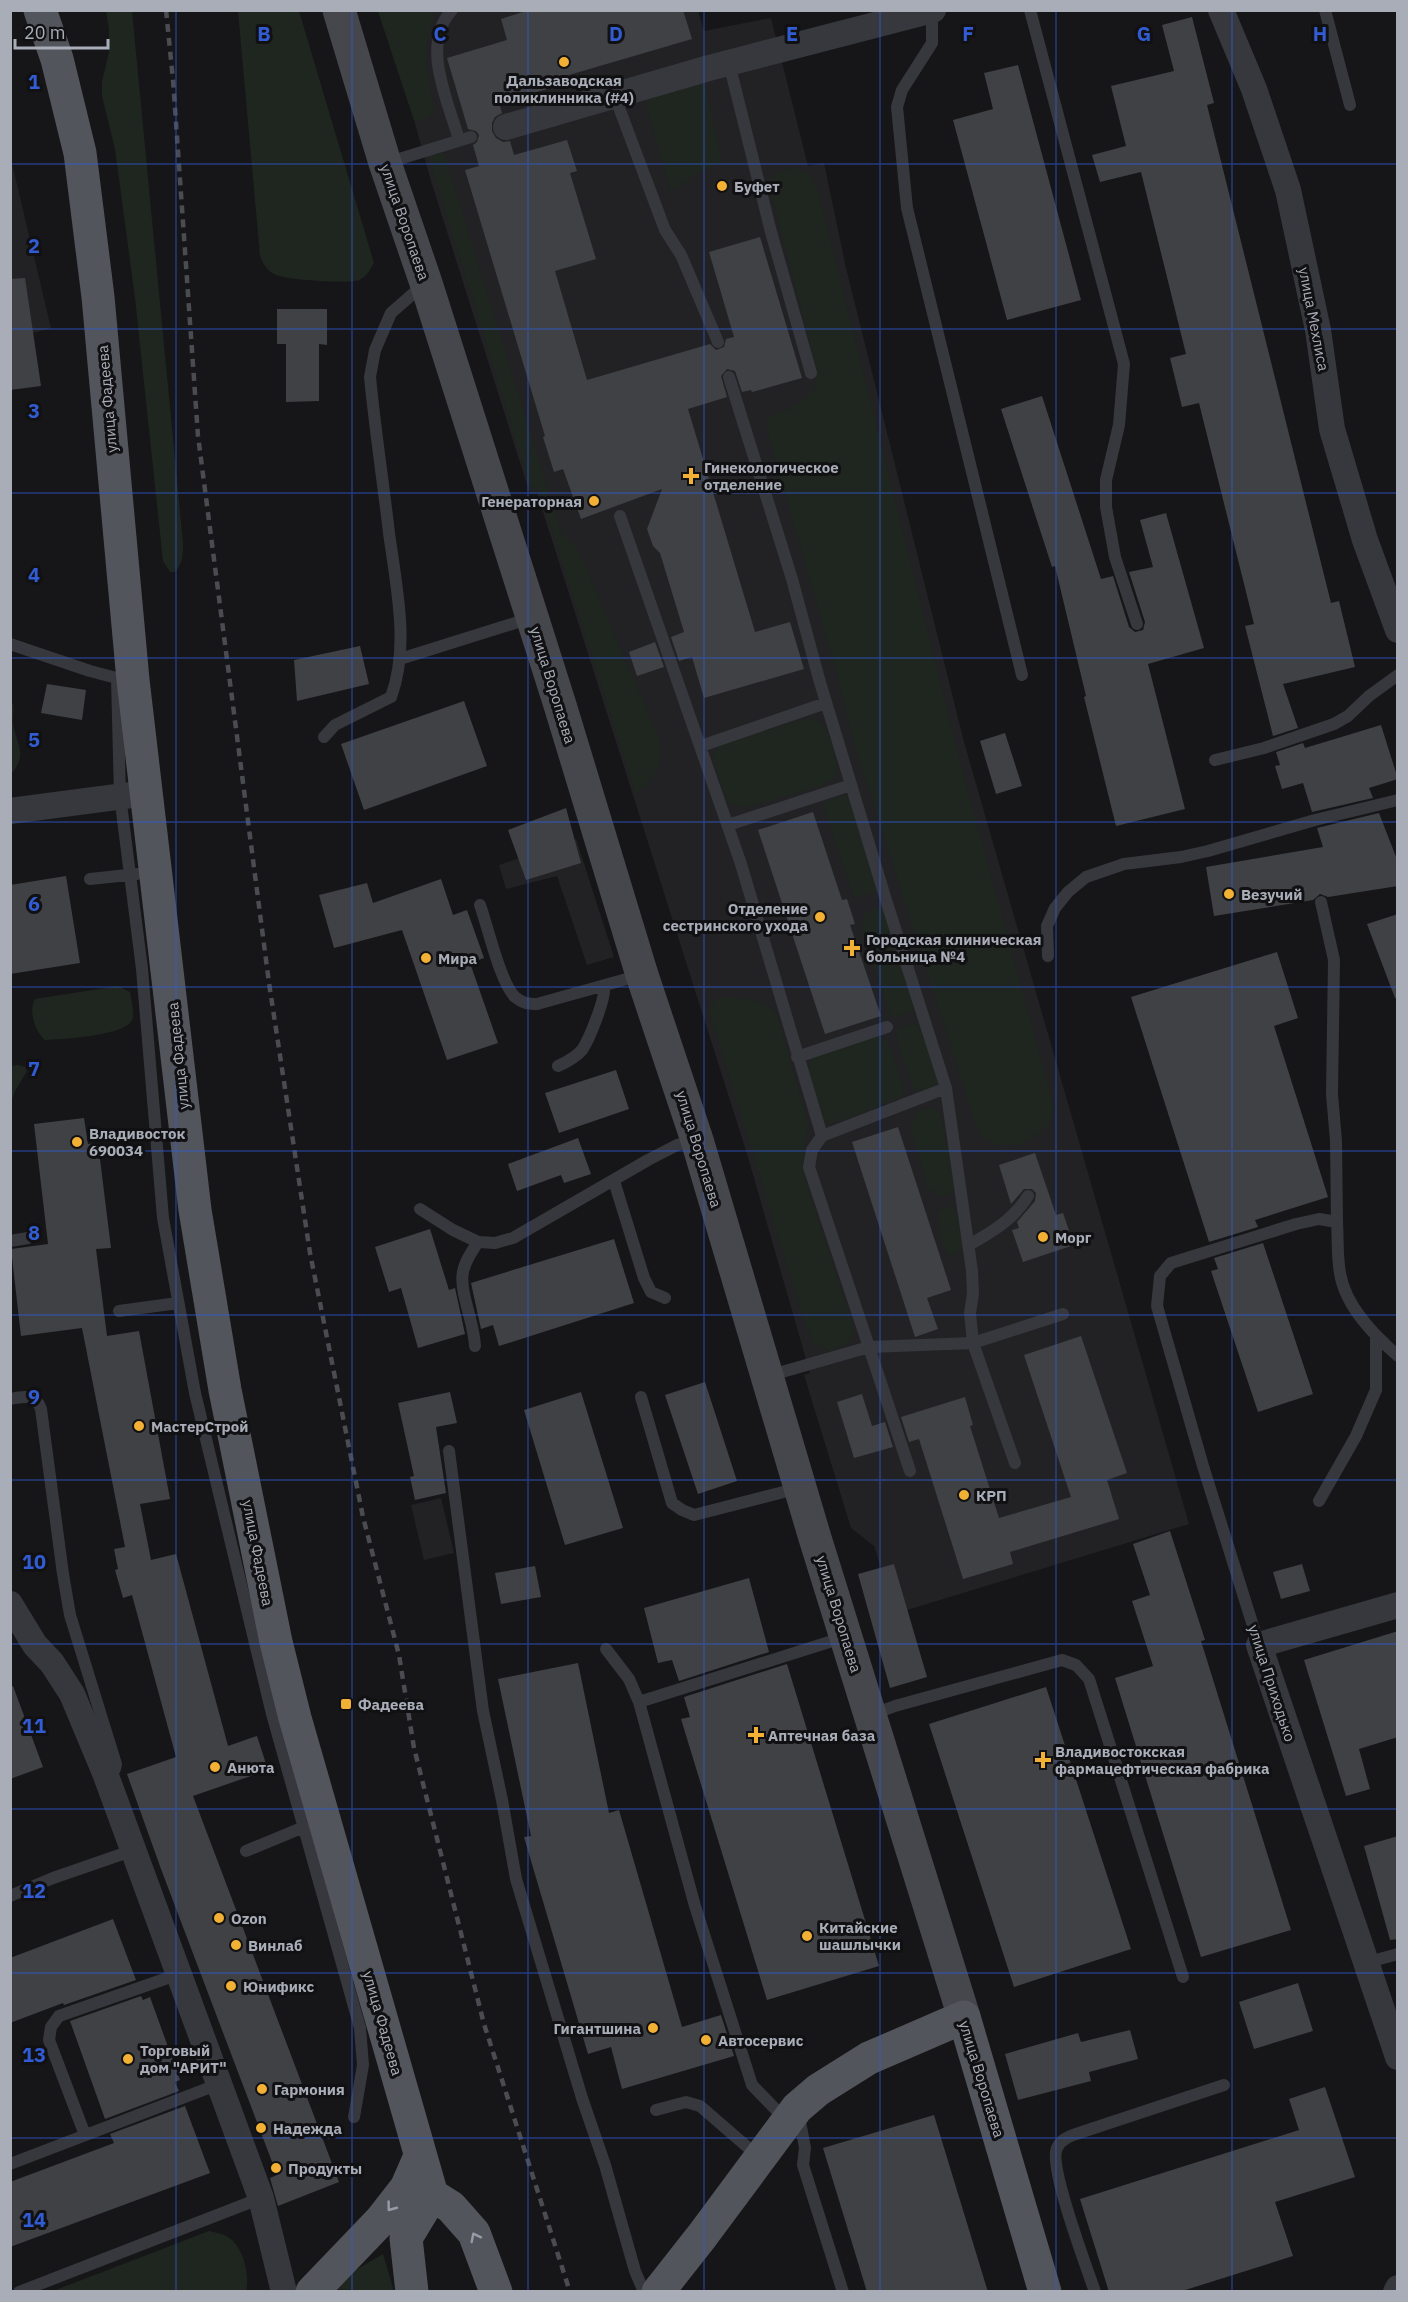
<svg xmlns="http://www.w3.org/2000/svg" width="1408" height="2302" viewBox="0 0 1408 2302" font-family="'IBM Plex Sans',sans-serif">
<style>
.built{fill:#222225}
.green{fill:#1e261f}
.building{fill:#404145}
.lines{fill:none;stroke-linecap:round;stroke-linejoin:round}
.service{stroke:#37383d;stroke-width:12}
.minor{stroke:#37383d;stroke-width:26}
.secondary{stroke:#45474d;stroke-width:33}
.primary{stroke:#53555c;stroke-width:33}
.rail{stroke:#4a4c52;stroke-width:4.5;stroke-dasharray:8 6;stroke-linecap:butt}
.oneway{stroke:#979ba6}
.grid{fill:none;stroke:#325cd3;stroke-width:1.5;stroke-opacity:0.55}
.poi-dot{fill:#f2b134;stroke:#111113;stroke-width:2}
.labels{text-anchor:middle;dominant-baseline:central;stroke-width:6;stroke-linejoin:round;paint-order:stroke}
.poi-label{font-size:15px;font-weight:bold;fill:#a8adb8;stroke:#111113;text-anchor:start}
.street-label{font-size:15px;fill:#a8adb8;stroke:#111113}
.grid-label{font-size:20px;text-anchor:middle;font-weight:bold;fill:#325cd3;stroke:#111113;stroke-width:6;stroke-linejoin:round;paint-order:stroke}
</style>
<rect width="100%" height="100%" fill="#161618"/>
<path class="built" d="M 378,11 L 698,11 L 704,31 L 771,18 L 808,166 L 824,163 L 846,268 L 964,742 L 1189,1524 L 907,1610 L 894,1564 L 881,1568 L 874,1546 L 851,1528 L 804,1375 L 810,1373 L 747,1154 L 537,493 L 530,494 L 431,181 L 414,120 Z
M 10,155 L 51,328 L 11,339 L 10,339 Z
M 576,839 L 614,957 L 587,965 L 557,876 L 506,889 L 499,865 Z
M 441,1498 L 454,1553 L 424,1560 L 411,1505 Z"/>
<path class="green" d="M 106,11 L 132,11 L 183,543 C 183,554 183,565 174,572 L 170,572 L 163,561 L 135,298 L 115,149 L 102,96 L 102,82 L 109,52 L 109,28 Z
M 238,11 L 299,11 L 374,263 C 370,270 367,276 359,280 C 349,284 283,280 274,274 C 267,270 263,264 260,256 Z
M 378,11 L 439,11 C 417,41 429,78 434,112 L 424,121 L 414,120 Z
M 702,70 L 722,164 L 701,171 L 671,192 L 641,87 Z
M 439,153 L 444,154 L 560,529 L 567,539 L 577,547 L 660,741 C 664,767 654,778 636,794 L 540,492 L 530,485 L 429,158 L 429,155 Z
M 795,167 L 808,173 L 817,186 L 956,747 L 1054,1108 C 1051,1135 1009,1159 986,1139 C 975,1130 972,1110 967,1097 L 851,733 L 841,688 L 767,430 L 766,423 L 768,418 C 790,408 823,398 816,367 L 769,184 L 779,171 Z
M 11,700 C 16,708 12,715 13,724 C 17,745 28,755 11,774 Z
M 809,718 C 830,722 835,752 838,770 L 830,781 L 821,786 L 747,807 L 740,807 L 727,802 L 712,757 L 720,745 Z
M 846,794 L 849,798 L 877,884 L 875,892 L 858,897 L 852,893 L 824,807 L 824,802 Z
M 880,907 L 886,913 L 915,1005 L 912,1011 L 895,1017 L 890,1015 L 862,928 L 865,913 Z
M 118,986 L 130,992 C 131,1000 135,1013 132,1020 C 125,1036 62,1039 45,1040 C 35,1032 28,1010 35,999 Z
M 723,997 C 742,998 766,999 777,1015 L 808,1123 L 803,1156 L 806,1182 L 849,1313 L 854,1335 L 847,1344 L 832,1351 L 814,1344 L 804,1321 L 709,1009 L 715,1001 Z
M 914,1023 L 919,1025 L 939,1077 L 937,1084 L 923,1091 L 916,1090 L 912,1084 L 898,1044 L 897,1031 L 900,1028 Z
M 876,1035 L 887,1040 L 904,1087 L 903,1094 L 899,1099 L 831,1124 L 823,1118 L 807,1068 L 813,1058 Z
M 18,1065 L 25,1067 L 27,1071 L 15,1091 L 11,1104 L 11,1066 Z
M 934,1108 L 939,1110 L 956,1187 L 952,1193 L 941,1196 L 928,1189 L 910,1126 L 920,1110 Z
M 952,1206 L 957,1213 L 963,1249 L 952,1256 L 947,1254 C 941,1242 937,1225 939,1211 Z
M 209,2231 C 218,2233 225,2234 232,2240 C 244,2251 250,2277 246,2291 L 53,2291 Z
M 383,2254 L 394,2291 L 323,2289 Z"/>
<path class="building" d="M 529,10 L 683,10 L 692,39 L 569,75 L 571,82 L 499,103 L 502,113 L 495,117 L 492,123 L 492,131 L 496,138 L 503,142 L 510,141 L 514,155 L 567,140 L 577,171 L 570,173 L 596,259 L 555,271 L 587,380 L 710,344 L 716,350 L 724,347 L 726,339 L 734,337 L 709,252 L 760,237 L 802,378 L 752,392 L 751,390 L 742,392 L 735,371 L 727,369 L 721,376 L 727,397 L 688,409 L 755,632 L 790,622 L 804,669 L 704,698 L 692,657 L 679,661 L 671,637 L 684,632 L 660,553 L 653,546 L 647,529 L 662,489 L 581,519 L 563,469 L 554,472 L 543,437 L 545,436 L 465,170 L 479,166 L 473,145 L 477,142 L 479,135 L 476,131 L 468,129 L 447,58 L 507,40 L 501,19 Z
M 1192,17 L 1214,103 L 1207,105 L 1331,603 L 1339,601 L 1355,667 L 1283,684 L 1298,728 L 1273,736 L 1245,626 L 1254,624 L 1199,403 L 1182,407 L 1170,358 L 1186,354 L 1141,172 L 1100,182 L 1092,155 L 1126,146 L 1111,86 L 1174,71 L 1162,25 Z
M 1018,65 L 1081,300 L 1007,320 L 953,120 L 993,109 L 984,73 Z
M 25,278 L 41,386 L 10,390 L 10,279 Z
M 277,309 L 327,309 L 327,345 L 319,344 L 319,401 L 286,402 L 286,344 L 277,344 Z
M 1042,396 L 1101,579 L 1113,576 L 1129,627 L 1135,632 L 1143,630 L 1145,622 L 1129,572 L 1153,567 L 1140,520 L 1166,513 L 1204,648 L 1148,664 L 1185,809 L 1116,826 L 1084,697 L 1086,696 L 1055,566 L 1052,567 L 1001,409 Z
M 655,642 L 664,667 L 637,676 L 629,652 Z
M 360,646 L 369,684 L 297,701 L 294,660 Z
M 47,684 L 86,690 L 82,720 L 41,713 Z
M 464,701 L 487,766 L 364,810 L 341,744 Z
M 1381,725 L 1398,779 L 1369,788 L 1373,798 L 1312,812 L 1303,783 L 1282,789 L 1275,766 L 1280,765 L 1276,752 L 1303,743 L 1305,748 Z
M 1005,733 L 1022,786 L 996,794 L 980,741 Z
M 566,808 L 581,863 L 526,880 L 508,830 Z
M 813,812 L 842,900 L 847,899 L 855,924 L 850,925 L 881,1016 L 825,1034 L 758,830 Z
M 1379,813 L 1398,862 L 1398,886 L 1328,897 L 1320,894 L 1313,900 L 1214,916 L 1206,867 L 1323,847 L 1317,828 Z
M 66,876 L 80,963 L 10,974 L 10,885 Z
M 441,879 L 453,915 L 467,910 L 484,958 L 470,963 L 498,1043 L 447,1060 L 402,930 L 334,948 L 319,895 L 367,883 L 373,903 Z
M 1398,914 L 1398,998 L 1395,998 L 1367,924 Z
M 1277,952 L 1298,1018 L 1274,1026 L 1328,1197 L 1255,1220 L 1258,1227 L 1209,1242 L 1131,997 Z
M 616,1070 L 629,1109 L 559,1133 L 545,1093 Z
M 84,1118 L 88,1144 L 98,1143 L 111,1248 L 96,1249 L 107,1336 L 139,1331 L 170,1499 L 140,1504 L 151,1560 L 176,1554 L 228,1746 L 257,1736 L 268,1770 L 193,1796 L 339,2182 L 278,2206 L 270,2178 L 277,2175 L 161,1869 L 127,1774 L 176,1757 L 132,1595 L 123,1598 L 115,1570 L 118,1569 L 114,1549 L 125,1547 L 82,1328 L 21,1336 L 11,1249 L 48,1244 L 34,1124 Z
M 898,1127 L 951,1290 L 927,1298 L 938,1329 L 915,1337 L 852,1142 Z
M 578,1138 L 591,1174 L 564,1183 L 561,1175 L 517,1191 L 508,1164 Z
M 1035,1153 L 1056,1215 L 1063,1213 L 1074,1245 L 1023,1262 L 1012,1230 L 1019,1228 L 1017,1222 L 1035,1201 L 1036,1193 L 1032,1189 L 1024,1189 L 1011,1204 L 999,1165 Z
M 430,1229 L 449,1290 L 455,1288 L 465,1334 L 418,1348 L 401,1288 L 389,1292 L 375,1247 Z
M 614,1239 L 634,1303 L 499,1346 L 493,1325 L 481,1329 L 471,1283 Z
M 1263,1243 L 1313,1394 L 1258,1412 L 1211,1271 L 1218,1269 L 1214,1258 Z
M 1081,1336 L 1127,1473 L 1107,1480 L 1119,1519 L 1010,1552 L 1013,1564 L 963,1579 L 919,1439 L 909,1442 L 901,1417 L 965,1397 L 973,1425 L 970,1426 L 999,1518 L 1071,1497 L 1024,1355 Z
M 705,1382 L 737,1481 L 698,1494 L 665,1395 Z
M 450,1392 L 457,1423 L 436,1427 L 446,1493 L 415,1500 L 410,1477 L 414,1476 L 398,1403 Z
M 581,1392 L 623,1528 L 565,1545 L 524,1410 Z
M 862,1394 L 872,1426 L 885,1422 L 893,1447 L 854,1458 L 837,1402 Z
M 1170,1531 L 1205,1640 L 1201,1641 L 1291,1930 L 1201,1957 L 1115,1678 L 1153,1666 L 1132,1601 L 1150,1595 L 1133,1544 Z
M 894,1564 L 927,1677 L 890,1688 L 858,1574 Z
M 1302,1564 L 1310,1591 L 1281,1599 L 1273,1572 Z
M 535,1566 L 541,1597 L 501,1604 L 495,1573 Z
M 749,1578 L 769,1652 L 679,1681 L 672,1660 L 658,1663 L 644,1608 Z
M 1398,1631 L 1398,1737 L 1359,1749 L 1370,1789 L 1346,1796 L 1304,1660 Z
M 578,1663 L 609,1813 L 619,1810 L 682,2027 L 721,2015 L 734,2056 L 622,2089 L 611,2047 L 588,2054 L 524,1837 L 531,1836 L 498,1679 Z
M 787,1664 L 879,1966 L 767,2000 L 681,1719 L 690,1717 L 684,1697 Z
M 13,1686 L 43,1767 L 10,1779 L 10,1687 Z
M 1046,1687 L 1131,1949 L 1014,1987 L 929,1724 Z
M 1398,1836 L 1398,1939 L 1390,1940 L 1364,1846 Z
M 113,1919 L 136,1980 L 64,2005 L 63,2003 L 10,2023 L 10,1958 Z
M 1298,1983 L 1313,2031 L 1254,2049 L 1239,2002 Z
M 141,1996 L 143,2000 L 150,1997 L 180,2080 L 175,2082 L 179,2091 L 105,2119 L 70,2021 Z
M 1130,2030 L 1138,2059 L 1089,2072 L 1091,2081 L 1018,2100 L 1005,2054 L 1078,2033 L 1081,2042 Z
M 1325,2087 L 1355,2177 L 1275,2202 L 1293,2256 L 1179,2292 L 1109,2292 L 1080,2199 L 1299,2130 L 1289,2099 Z
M 185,2106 L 210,2173 L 10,2247 L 10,2182 L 114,2143 L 110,2134 Z
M 934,2115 L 988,2292 L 867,2292 L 823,2148 Z"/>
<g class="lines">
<path class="service" d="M 452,10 C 420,45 448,100 459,140
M 1030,10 L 1124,364 L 1119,425 L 1106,480 L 1106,507 L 1115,557 L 1137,624
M 1325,10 L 1350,105
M 932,11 L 932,43 L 902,90 L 897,107 L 907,208 L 1022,675
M 729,63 L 771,232 L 811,373
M 617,94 L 618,105 L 665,230 L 681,255 L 718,342
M 386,163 L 471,137
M 729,377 L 792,579 L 819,679 L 886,900 L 946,1088 L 972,1271 L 973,1294 L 970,1313 L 973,1343 L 869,1347 L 910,1471
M 620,516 L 741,864 L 822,1136 L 812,1150 L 809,1167 L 869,1347 L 768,1376
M 10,644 L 90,671 L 124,680
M 400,659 L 531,618
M 117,679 L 120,796 L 142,969 L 163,1218 L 195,1393 L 272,1714 L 360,2028 L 363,2065 L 354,2117
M 324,737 L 335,725 L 391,697 C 410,647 396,585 389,533 C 383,481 375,429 370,377 L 375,350 L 391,313 L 423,285
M 701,746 L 826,703
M 1215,760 L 1264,748 L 1334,724 L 1348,716 L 1369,696 L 1398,675
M 728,825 L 851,785
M 90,879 L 137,874
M 1321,902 L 1334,960 L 1332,1094 L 1336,1141 L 1337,1222
M 480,905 C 488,927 500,982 515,997 C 522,1003 528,1004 537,1004 L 641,975
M 1048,956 L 1047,926 L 1055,908 L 1068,892 L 1086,877 L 1124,864 L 1181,857 L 1208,851 L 1315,820 L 1398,800
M 797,1057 L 887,1027
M 558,1066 C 567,1062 575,1058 582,1050 C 589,1040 606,998 604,987
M 822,1136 L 946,1088
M 614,1181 L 644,1278 L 651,1292 L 665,1298
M 420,1209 L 453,1230 L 478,1242
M 10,1241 L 28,1238
M 969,1245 C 992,1232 1014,1219 1028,1196
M 119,1311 L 178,1303
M 475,1346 C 474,1322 459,1291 463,1272 C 465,1261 472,1251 478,1242 L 495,1243 L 513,1238 L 648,1160 L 677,1145 L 696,1140
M 641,1397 L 672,1503 L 682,1510 L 694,1515 L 799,1488
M 10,1399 C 24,1396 36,1394 41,1409 L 63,1574 L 70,1615 L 116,1764 L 115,1769 L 105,1773
M 449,1451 L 483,1711 L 502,1800 L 516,1879 L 582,2098 L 605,2165 L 635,2271 L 644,2292
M 1015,1463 L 973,1343 L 1063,1314
M 1319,1501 L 1356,1436 L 1376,1390 L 1376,1337
M 1259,1645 L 1203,1466 L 1157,1306 L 1160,1276 L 1171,1263 L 1296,1224 L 1319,1219 L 1337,1222 C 1338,1239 1337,1257 1340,1273 C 1345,1306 1374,1335 1398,1356
M 606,1649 L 629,1679 L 639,1702
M 871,1715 L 895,1706 L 1062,1660 L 1076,1665 L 1089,1679 L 1183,1977
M 246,1851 L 304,1827
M 10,1896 L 53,1878 L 134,1850
M 1365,1963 L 1398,1954
M 656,2110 L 686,2102 L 700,2106 L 759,2157
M 799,2116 L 805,2148 L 803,2165 L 843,2292
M 786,2120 L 752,2085 L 695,1906 L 639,1702 L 845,1637
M 85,2135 L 49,2040 L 51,2027 L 59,2016 L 179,1974
M 10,2164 L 219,2084
M 19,2292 L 261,2198
M 1095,2292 C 1087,2268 1048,2166 1057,2148 C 1061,2139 1070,2136 1079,2133 L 1224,2085"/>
<path class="minor" d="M 1221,10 L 1254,89 L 1288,190 L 1318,330 L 1332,429 L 1365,540 L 1398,630
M 506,127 L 709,68 L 933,10
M 10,811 L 147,793
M 10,1604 L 35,1645 L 52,1663 L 72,1694 L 105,1773 L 261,2198 L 284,2292
M 1398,1605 L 1259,1645 L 1398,2057
M 1396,2292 L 1398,2288"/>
<path class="secondary" d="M 339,10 L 385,163 L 426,283 L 560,705 L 642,975 L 697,1140 L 815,1538 L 964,2017"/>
<path class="primary" d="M 40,10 L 57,59 L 80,153 L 98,297 L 133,680 L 195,1210 L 225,1390 L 276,1642 L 295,1718 L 432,2195
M 432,2195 L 451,2207 L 474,2233 L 496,2292
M 312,2292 L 381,2220 L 406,2188 L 420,2156
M 412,2292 L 406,2238 L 432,2195
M 658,2292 L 702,2236 L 797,2108 L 818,2090 L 869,2058 L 964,2017 L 1045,2292"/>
<path class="rail" d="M 166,10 L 173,80 L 198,436 L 269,983 L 310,1253 L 363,1517 L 399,1655 L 414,1748 L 484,2024 L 570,2292"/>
</g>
<defs><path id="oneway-chevron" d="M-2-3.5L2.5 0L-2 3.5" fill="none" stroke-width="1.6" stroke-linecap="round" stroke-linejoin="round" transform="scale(1.5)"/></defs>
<g class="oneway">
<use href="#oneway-chevron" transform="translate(391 2207) rotate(127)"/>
<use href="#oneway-chevron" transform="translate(475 2237) rotate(-117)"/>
</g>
<path class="grid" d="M 176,10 L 176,2292M 352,10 L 352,2292M 528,10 L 528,2292M 704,10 L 704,2292M 880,10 L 880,2292M 1056,10 L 1056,2292M 1232,10 L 1232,2292M 10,164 L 1398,164M 10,329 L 1398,329M 10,493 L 1398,493M 10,658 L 1398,658M 10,822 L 1398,822M 10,987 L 1398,987M 10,1151 L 1398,1151M 10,1315 L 1398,1315M 10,1480 L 1398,1480M 10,1644 L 1398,1644M 10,1809 L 1398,1809M 10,1973 L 1398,1973M 10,2138 L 1398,2138"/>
<g class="poi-dot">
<circle cx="564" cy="62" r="6"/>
<circle cx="722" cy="186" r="6"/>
<path d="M688 467h6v6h6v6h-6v6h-6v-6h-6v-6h6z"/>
<circle cx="594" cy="501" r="6"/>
<circle cx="1229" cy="894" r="6"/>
<circle cx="820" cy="917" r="6"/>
<path d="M849 939h6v6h6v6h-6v6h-6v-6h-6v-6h6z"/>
<circle cx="426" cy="958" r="6"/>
<circle cx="77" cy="1142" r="6"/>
<circle cx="1043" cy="1237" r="6"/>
<circle cx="139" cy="1426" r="6"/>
<circle cx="964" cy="1495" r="6"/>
<rect x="340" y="1698" width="12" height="12" rx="3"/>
<path d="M753 1726h6v6h6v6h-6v6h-6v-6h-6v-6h6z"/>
<path d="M1040 1751h6v6h6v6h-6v6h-6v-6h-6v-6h6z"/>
<circle cx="215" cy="1767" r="6"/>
<circle cx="219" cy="1918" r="6"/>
<circle cx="807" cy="1936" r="6"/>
<circle cx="236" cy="1945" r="6"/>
<circle cx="231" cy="1986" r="6"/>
<circle cx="653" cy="2028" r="6"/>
<circle cx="706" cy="2040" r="6"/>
<circle cx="128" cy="2059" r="6"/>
<circle cx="262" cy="2089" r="6"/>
<circle cx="261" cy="2128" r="6"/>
<circle cx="276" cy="2168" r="6"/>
</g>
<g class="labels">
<g class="poi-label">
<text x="564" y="80" text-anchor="middle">Дальзаводская<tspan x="564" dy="17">поликлинника (#4)</tspan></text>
<text x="734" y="186">Буфет</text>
<text x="704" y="467">Гинекологическое<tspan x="704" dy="17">отделение</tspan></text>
<text x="582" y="501" text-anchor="end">Генераторная</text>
<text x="1241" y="894">Везучий</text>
<text x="808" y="908" text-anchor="end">Отделение<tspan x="808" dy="17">сестринского ухода</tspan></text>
<text x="866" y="939">Городская клиническая<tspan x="866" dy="17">больница №4</tspan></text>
<text x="438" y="958">Мира</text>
<text x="89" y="1133">Владивосток<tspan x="89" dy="17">690034</tspan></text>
<text x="1055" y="1237">Морг</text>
<text x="151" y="1426">МастерСтрой</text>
<text x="976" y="1495">КРП</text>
<text x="358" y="1704">Фадеева</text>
<text x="768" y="1735">Аптечная база</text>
<text x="1055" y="1751">Владивостокская<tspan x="1055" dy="17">фармацефтическая фабрика</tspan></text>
<text x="227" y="1767">Анюта</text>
<text x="231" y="1918">Ozon</text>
<text x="819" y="1927">Китайские<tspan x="819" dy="17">шашлычки</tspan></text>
<text x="248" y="1945">Винлаб</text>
<text x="243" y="1986">Юнификс</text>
<text x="641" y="2028" text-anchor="end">Гигантшина</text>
<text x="718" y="2040">Автосервис</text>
<text x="140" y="2050">Торговый<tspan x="140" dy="17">дом "АРИТ"</tspan></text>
<text x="274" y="2089">Гармония</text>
<text x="273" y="2128">Надежда</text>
<text x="288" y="2168">Продукты</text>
</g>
<g class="street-label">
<text transform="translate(405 222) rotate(71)">улица Воропаева</text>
<text transform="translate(1314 319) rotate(79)">улица Мехлиса</text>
<text transform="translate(107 399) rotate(-95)">улица Фадеева</text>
<text transform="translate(553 685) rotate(73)">улица Воропаева</text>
<text transform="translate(178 1056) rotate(-96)">улица Фадеева</text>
<text transform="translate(699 1149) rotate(73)">улица Воропаева</text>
<text transform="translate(258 1553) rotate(79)">улица Фадеева</text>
<text transform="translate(839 1614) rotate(73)">улица Воропаева</text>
<text transform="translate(1272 1683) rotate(72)">улица Приходько</text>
<text transform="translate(383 2023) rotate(74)">улица Фадеева</text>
<text transform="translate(982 2079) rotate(73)">улица Воропаева</text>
</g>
</g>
<g class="grid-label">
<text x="264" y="41">B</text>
<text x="440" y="41">C</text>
<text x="616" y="41">D</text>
<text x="792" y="41">E</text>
<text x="968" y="41">F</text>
<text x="1144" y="41">G</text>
<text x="1320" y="41">H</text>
<text x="34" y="89">1</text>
<text x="34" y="253">2</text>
<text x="34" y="418">3</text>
<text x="34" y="582">4</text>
<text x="34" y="747">5</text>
<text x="34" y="911">6</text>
<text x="34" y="1076">7</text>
<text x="34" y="1240">8</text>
<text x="34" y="1404">9</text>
<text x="34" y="1569">10</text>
<text x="34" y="1733">11</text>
<text x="34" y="1898">12</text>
<text x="34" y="2062">13</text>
<text x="34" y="2227">14</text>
</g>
<rect width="1408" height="2302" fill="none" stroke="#a8adb8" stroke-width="24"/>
<path d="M15 39v9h93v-9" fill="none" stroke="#a8adb8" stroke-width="3"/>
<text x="24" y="39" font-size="18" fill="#a8adb8" stroke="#111113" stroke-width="4.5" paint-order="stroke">20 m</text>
</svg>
